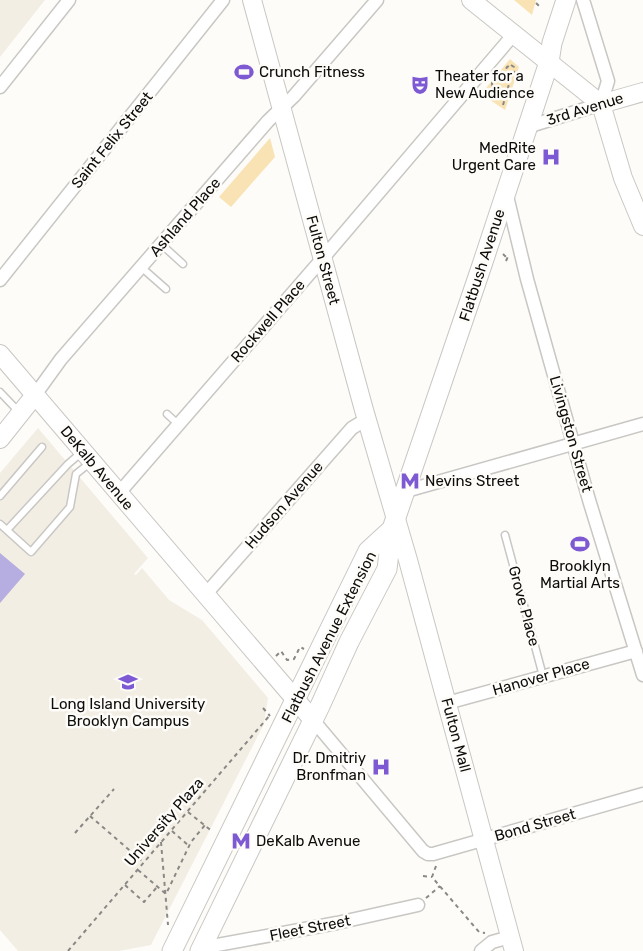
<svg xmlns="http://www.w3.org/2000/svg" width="643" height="951" viewBox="0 0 643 951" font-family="Rubik,sans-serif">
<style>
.built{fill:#f3eee4}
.green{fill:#f9e3b4}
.water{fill:#b6aee0}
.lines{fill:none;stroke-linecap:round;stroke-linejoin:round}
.lane-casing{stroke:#c9c7c4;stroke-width:9}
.street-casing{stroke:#c9c7c4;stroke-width:15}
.secondary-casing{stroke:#c9c7c4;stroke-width:20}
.primary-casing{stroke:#c9c7c4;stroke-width:21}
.path{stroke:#898885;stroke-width:2;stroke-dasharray:4 4;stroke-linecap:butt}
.lane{stroke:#fff;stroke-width:6}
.street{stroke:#fff;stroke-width:12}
.secondary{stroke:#fff;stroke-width:18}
.primary{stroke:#fff;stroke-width:19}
.labels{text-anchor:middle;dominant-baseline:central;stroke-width:5;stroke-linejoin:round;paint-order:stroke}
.poi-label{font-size:15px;fill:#0d0c0b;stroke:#fdfcf8;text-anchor:start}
.street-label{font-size:15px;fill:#0d0c0b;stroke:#fdfcf8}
</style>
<rect width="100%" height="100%" fill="#fdfcf8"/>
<path class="built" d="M 0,0 L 45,0 L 0,57 Z
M 38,428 L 148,558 L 134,574 L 136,575 L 142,568 L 169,600 L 202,620 L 268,698 L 264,724 L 151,945 L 119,951 L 18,951 L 0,930 L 0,473 Z"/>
<path class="green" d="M 514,0 L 536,0 L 532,15 Z
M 510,59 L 519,67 L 505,110 L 481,94 Z
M 270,138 L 275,157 L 231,207 L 219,197 Z"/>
<path class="water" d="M 0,553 L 25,574 L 0,603 Z"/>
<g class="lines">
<g class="lane-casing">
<path id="lane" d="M 161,244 L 183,264
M 141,267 L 166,289
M 0,392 L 20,413
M 167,414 L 178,424
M 0,496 L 42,447
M 0,524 L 31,552 L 70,507 L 76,474 L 91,462
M 7,530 L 68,464 L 82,452
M 505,535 L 543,676"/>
</g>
<g class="street-casing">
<path id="street" d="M 0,87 L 69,0
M 527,127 L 601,104 L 608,81 L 583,0
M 506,192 L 527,279 L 589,500 L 643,675
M 0,280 L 223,0
M 35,395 L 61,359 L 268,121 L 294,96 L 377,0
M 406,491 L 643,424
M 119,493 L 323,258 L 514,34
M 205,595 L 352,428 L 367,419
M 447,703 L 636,651
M 313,720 L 423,851 L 428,854 L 433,854 L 643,794
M 201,948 L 337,923 L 418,905
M 481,951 L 492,942 L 510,937"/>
</g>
<g class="secondary-casing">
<path id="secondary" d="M 252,0 L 364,410 L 408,560 L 514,951
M 471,0 L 601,104
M 601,104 L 623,178 L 643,226
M 601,104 L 643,92
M 0,354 L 313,720
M 0,439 L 35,395"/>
</g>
<g class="primary-casing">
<path id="primary" d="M 172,951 L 368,551 L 392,529
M 200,951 L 320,706 L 349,642 L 387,569 L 392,529 L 482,265 L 549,62 L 552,43 L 566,0"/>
</g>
<path class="path" d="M 536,3 L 541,8
M 511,65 L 514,67 L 515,71 L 510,76 L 507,95 L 503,98 L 493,91 L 492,83 L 498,78 L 503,75 L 507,67 Z
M 503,105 L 505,98
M 503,254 L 507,258
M 506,261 L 509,254
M 276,656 L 281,651 L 287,660 L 294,659 L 300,647 L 304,649
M 263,708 L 270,716
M 188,812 L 213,832
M 90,816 L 143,862
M 172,831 L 189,846
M 75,833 L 114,789
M 161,842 L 168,925
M 436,866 L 432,877 L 479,932 L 485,933
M 138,870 L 166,894 L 191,842 L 205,825
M 423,876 L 432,877
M 125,885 L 144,902 L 157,887
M 426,898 L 440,886
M 68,951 L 270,715"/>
<use href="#lane" class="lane"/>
<use href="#street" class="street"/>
<use href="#secondary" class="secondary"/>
<use href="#primary" class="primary"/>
</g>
<defs>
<g id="stadium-bare" transform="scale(1.5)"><path d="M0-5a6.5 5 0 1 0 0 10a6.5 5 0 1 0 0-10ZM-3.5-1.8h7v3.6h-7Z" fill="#7d5ad4" stroke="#fdfcf8" stroke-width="2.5" paint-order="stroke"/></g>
<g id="theatre-bare" transform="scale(1.5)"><path d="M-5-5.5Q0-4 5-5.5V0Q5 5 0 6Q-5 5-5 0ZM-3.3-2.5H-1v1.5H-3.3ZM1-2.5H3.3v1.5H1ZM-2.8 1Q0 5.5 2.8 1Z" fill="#7d5ad4" stroke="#fdfcf8" stroke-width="2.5" paint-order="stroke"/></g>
<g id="hospital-bare" transform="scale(1.5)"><path d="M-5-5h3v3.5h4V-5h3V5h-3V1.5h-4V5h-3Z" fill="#7d5ad4" stroke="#fdfcf8" stroke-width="2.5" paint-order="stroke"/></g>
<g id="metro-bare" transform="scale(1.5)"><path d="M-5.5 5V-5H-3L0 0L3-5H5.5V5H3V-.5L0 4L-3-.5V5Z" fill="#7d5ad4" stroke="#fdfcf8" stroke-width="2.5" paint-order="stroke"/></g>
<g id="university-bare" transform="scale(1.5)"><path d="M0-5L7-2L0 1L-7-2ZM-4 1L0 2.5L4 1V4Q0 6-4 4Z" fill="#7d5ad4" stroke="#fdfcf8" stroke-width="2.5" paint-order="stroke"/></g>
</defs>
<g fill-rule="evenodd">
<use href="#stadium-bare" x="244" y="72"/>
<use href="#theatre-bare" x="420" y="85"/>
<use href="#hospital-bare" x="551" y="157"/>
<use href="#metro-bare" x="410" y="481"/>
<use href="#stadium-bare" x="580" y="544"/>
<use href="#university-bare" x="128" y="682"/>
<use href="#hospital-bare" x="381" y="767"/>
<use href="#metro-bare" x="241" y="841"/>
</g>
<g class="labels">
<g class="poi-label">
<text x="259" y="72">Crunch Fitness</text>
<text x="435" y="76">Theater for a<tspan x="435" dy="17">New Audience</tspan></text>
<text x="536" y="148" text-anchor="end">MedRite<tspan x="536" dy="17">Urgent Care</tspan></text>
<text x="425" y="481">Nevins Street</text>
<text x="580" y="566" text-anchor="middle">Brooklyn<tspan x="580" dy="17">Martial Arts</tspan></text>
<text x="128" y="704" text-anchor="middle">Long Island University<tspan x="128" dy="17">Brooklyn Campus</tspan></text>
<text x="366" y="758" text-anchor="end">Dr. Dmitriy<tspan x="366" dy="17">Bronfman</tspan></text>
<text x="256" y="841">DeKalb Avenue</text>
</g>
<g class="street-label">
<text transform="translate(585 109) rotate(-17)">3rd Avenue</text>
<text transform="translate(112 140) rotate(-51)">Saint Felix Street</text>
<text transform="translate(185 217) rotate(-49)">Ashland Place</text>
<text transform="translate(323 260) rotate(75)">Fulton Street</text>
<text transform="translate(482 265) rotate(-72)">Flatbush Avenue</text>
<text transform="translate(268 321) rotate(-49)">Rockwell Place</text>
<text transform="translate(571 434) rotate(74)">Livingston Street</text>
<text transform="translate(97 468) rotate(50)">DeKalb Avenue</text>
<text transform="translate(284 505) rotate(-49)">Hudson Avenue</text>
<text transform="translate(524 606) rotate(75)">Grove Place</text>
<text transform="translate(329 637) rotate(-63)">Flatbush Avenue Extension</text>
<text transform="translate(541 677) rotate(-16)">Hanover Place</text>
<text transform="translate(456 735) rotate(75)">Fulton Mall</text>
<text transform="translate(164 822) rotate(-49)">University Plaza</text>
<text transform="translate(535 825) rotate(-16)">Bond Street</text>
<text transform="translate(310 928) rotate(-11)">Fleet Street</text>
</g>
</g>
</svg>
